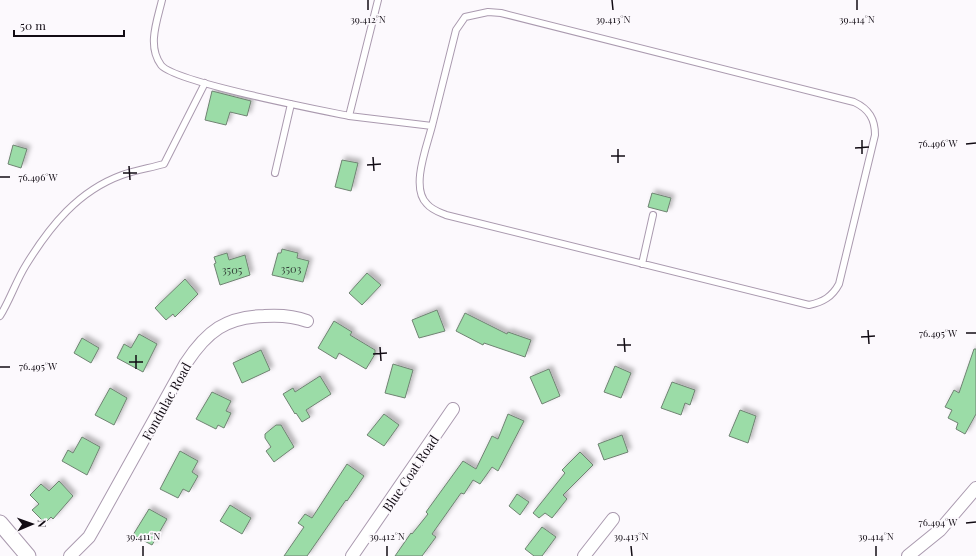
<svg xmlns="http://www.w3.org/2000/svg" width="976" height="556" viewBox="0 0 976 556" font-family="'Playfair Display',serif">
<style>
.building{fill:#9bdca7;stroke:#6f8372;filter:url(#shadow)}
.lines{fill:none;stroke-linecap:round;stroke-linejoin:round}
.service-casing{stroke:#aa9aaf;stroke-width:8}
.minor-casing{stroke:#aa9aaf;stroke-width:14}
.tertiary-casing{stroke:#aa9aaf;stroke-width:17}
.service{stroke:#fff;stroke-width:6}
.minor{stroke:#fff;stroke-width:12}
.tertiary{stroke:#fff;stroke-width:15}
.ticks{fill:none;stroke:#120c14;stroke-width:1.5}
.labels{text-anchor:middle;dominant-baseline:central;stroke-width:3.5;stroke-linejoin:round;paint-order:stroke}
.number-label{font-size:11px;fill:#344039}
.street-label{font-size:13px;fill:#120c14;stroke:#fcf9fd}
.ticks-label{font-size:10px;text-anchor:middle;fill:#120c14;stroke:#fcf9fd;stroke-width:3.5;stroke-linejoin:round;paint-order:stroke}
</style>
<defs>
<filter id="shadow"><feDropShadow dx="3.5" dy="-3.5" stdDeviation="2" flood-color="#0004"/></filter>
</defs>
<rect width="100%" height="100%" fill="#fcf9fd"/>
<path class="building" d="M 212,91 L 251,101 L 247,116 L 230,112 L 226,125 L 205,120 Z
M 13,145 L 27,149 L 21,168 L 8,164 Z
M 342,160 L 358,163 L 351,191 L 335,187 Z
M 652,193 L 671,198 L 667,212 L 648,207 Z
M 282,249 L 298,253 L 297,258 L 309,261 L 303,282 L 272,275 L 278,253 L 281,253 Z
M 227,253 L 229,260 L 245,255 L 250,275 L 220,285 L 214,264 L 216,263 L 214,257 Z
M 367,273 L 381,285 L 362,305 L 349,293 Z
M 185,279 L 198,294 L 175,317 L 173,314 L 166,320 L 155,308 Z
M 437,310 L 445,331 L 419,338 L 412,320 Z
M 465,313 L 507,334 L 508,332 L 531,340 L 525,357 L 484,343 L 483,345 L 456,331 Z
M 334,321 L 352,332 L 350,335 L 375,350 L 375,354 L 366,369 L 339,353 L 336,359 L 318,348 Z
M 139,334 L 157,344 L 143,372 L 117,358 L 124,344 L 131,348 Z
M 82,338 L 99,348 L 91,363 L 74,353 Z
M 974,349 L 976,349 L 976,414 L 965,434 L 956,429 L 958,423 L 948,418 L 952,410 L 945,407 L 954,390 L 959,393 Z
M 261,350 L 270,370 L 242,383 L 233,363 Z
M 393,364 L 413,370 L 405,398 L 385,393 Z
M 615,366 L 631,373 L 621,398 L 604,392 Z
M 549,369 L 560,396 L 542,404 L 530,377 Z
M 320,376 L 331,394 L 306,410 L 310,417 L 302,422 L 296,413 L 295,414 L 283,394 L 293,388 L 295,392 Z
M 672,382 L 695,390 L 690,405 L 685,403 L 681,415 L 661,408 Z
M 110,388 L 127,398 L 114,425 L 95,415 Z
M 212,392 L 231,401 L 226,411 L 231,413 L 224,428 L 218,425 L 216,429 L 196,419 Z
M 740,410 L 756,416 L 748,443 L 729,436 Z
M 384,414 L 399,425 L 384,446 L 367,435 Z
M 508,414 L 524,421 L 498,471 L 492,467 L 480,484 L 473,480 L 464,494 L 461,493 L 432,534 L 436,537 L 422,556 L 395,556 L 411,533 L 412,534 L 428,514 L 426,512 L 463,461 L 476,469 L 492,436 L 498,439 Z
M 276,425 L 281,425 L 294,447 L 274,462 L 266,451 L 271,447 L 265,438 L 265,434 Z
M 622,435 L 628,452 L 604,460 L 598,444 Z
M 82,437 L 100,447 L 87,475 L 62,461 L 68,450 L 73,453 Z
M 180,451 L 198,461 L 192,472 L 198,476 L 189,492 L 183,489 L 178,498 L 160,489 Z
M 580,452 L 593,465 L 563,495 L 567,499 L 552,518 L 545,513 L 539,518 L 533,513 L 565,473 L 562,470 Z
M 347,464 L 364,476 L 347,501 L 346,500 L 307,556 L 284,556 L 304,527 L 298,523 L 305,514 L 312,518 Z
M 59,481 L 73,496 L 53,519 L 51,517 L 45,523 L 32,510 L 39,504 L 30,495 L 41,484 L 49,491 Z
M 517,494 L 529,502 L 520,515 L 509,506 Z
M 230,505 L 251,518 L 242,534 L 220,521 Z
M 149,509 L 167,519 L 152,545 L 133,535 Z
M 542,527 L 556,537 L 542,556 L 534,556 L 525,549 Z"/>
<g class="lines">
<g class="service-casing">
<path id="service" d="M 162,0 C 157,21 147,46 161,65 C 174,82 320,110 349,116 L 378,0
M 349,116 L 432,126 C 427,146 410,188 427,204 C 432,210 439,212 446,215 L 809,305 C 823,302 832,297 839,284 L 875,135 C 875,119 869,109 854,102 L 501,13 L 488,12 L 465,17 L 456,30 L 432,126
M 275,173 L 291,104
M 642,264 L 653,215
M 0,316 C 10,300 16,281 26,265 C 50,226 78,191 122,175 C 136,170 150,168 164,164 L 205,83"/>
</g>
<g class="minor-casing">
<path id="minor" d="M 70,556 L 89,537 L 97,523 L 186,363 C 207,331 226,317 264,316 C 279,315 294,316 307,321
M 352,556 L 453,409
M 584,556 L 613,519
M 908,556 L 940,530 L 976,488"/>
</g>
<g class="tertiary-casing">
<path id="tertiary" d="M 0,523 L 28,556"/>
</g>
<use href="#service" class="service"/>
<use href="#minor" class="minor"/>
<use href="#tertiary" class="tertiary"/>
</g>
<path class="ticks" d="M 368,0 L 368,10M 612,0 L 613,10M 857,0 L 857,10M 862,140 L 862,154M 966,144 L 976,143M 855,148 L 869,147M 618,149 L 618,163M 611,156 L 625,156M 373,157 L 374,171M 367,165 L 381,164M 129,166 L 130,180M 123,173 L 137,173M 0,177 L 10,177M 868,330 L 869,344M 966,333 L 976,333M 861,337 L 875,336M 624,338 L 625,352M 617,345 L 631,345M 380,347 L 381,361M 373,354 L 387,353M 136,355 L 136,369M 129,362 L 143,362M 0,367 L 10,367M 966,523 L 976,522M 143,546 L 143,556M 387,546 L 387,556M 631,546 L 632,556M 876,546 L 876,556"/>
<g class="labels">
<g class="number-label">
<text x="291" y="268">3503</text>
<text x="232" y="269">3505</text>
</g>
<g class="street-label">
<text transform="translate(166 401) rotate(-61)">Fondulac Road</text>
<text transform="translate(410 473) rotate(-56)">Blue Coat Road</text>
</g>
</g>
<g class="ticks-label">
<text x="368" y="23">39.412°N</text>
<text x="613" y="23">39.413°N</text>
<text x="857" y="23">39.414°N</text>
<text x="938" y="147">76.496°W</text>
<text x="38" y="181">76.496°W</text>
<text x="938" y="337">76.495°W</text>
<text x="38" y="370">76.495°W</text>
<text x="938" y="526">76.494°W</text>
<text x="143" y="540">39.411°N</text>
<text x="387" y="540">39.412°N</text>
<text x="631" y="540">39.413°N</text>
<text x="876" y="540">39.414°N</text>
</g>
<g transform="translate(32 524) rotate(88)" stroke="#fcf9fd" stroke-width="3" paint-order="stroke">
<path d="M0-3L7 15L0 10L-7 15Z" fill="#120c14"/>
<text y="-6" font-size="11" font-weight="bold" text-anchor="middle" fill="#120c14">N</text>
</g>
<path d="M14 30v6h110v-6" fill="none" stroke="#120c14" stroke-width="2"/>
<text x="20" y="30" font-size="12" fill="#120c14" stroke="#fcf9fd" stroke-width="3" paint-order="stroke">50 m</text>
</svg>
